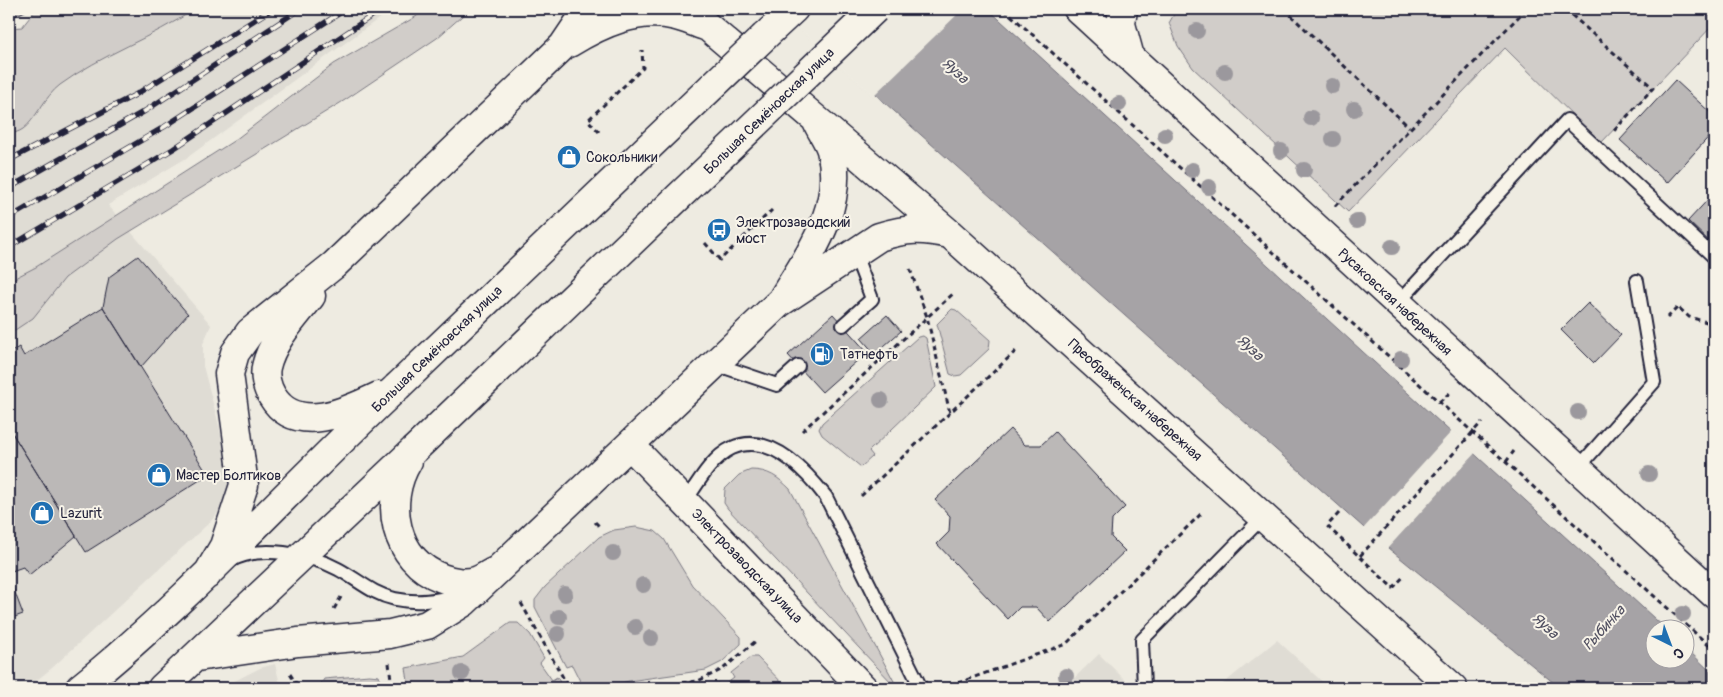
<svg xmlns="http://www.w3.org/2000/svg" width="1723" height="697" viewBox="0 0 1723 697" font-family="Pangolin,sans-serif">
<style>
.built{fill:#dfdcd4}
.green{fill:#d1cdc9;stroke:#7a7882}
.water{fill:#a6a3a6;stroke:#716f7b}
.pier{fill:#eeebe1}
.building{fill:#bbb8b7;stroke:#22223b}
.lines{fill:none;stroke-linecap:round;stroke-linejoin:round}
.lane-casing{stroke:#22223b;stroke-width:16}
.secondary-casing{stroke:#22223b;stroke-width:31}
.path{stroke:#22223b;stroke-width:3;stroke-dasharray:5 4;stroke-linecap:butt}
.lane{stroke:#f7f3e8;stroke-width:12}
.secondary{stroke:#f7f3e8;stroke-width:28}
.rail-casing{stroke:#22223b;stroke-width:5.5}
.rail{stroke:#f7f3e8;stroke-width:4;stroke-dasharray:11;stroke-linecap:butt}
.secondary-bridge-casing{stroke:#22223b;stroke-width:31;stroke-linecap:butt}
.path-bridge{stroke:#22223b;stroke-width:3;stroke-dasharray:5 4;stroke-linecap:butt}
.secondary-bridge{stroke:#f7f3e8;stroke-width:28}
.tree{fill:#9b989d}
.labels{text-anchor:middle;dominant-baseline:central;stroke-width:4;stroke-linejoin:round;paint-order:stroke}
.street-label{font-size:14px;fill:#22223b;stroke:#f7f3e8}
.poi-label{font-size:14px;fill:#22223b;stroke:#f7f3e8;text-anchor:start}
.water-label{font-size:15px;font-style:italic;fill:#504f60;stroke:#f7f3e8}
</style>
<rect width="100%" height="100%" fill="#eeebe1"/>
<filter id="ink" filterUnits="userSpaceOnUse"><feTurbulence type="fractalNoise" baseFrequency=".02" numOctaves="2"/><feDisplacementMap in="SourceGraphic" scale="10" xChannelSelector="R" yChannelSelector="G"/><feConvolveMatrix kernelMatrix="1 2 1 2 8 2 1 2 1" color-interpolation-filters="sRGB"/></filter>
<g filter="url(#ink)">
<path class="built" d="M 162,9 L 392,9 L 188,157 L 108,205 L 211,325 L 203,344 L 203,366 L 233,478 L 226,503 L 210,522 L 52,668 L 27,688 L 9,688 L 9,103 Z
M 1277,640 L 1329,688 L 1218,688 Z
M 1099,654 L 1133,688 L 1064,688 Z
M 275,664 L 281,688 L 221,688 L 260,668 Z"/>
<path class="green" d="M 57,9 L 195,9 C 152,38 102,54 60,85 C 45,96 34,122 23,129 C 19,132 13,133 9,135 L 9,28 L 22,27 L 34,12 L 50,13 Z
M 423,9 L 470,9 L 437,38 L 345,100 L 118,239 L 65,278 L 33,318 L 9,334 L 9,281 L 36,267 L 235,140 L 334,64 L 417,16 Z
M 1177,9 L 1714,9 L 1714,24 L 1601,143 L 1505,48 L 1348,212 L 1193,68 L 1178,46 L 1169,23 Z
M 952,309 L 956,310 L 990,340 L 989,349 L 961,375 L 955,376 L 950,374 L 937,324 Z
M 923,336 L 926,338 L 936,387 L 869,451 L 873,456 L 861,467 L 822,435 L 819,429 L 822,423 L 918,337 Z
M 751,470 C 768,470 778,477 790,489 L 895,683 L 893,684 L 728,509 L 724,503 L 725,489 L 739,475 Z
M 636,527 L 655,531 L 664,539 L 692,585 L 741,637 L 741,644 L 722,662 L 706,670 L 629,681 L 604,688 L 577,688 L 575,684 L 580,681 L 572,665 L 566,667 L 535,607 L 535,600 L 545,587 L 599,537 L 614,530 Z
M 510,623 L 518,623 L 530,634 L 544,658 L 540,663 L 552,680 L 557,677 L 563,688 L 409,688 L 406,668 L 463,657 Z
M 751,657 L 757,657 L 787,688 L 697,688 L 718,683 L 722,687 L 734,678 L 731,673 Z
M 369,675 L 379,676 L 383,688 L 318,688 L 324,679 Z"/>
<path class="water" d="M 779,9 L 988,9 L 1666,629 L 1656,630 L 1656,660 L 1686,660 L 1686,648 L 1714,675 L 1714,688 L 1560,688 L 1372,535 Z"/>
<path class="pier" d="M 777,9 L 963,9 L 873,96 Z
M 1452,431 L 1476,452 L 1386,550 L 1362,530 Z"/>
<path class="building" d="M 9,9 L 29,9 L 9,19 Z
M 1675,80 L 1714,116 L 1714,131 L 1667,183 L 1620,140 Z
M 1714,193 L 1714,246 L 1688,221 Z
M 138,256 L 188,314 L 141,367 L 103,307 L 109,277 Z
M 1588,303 L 1621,335 L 1594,363 L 1561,330 Z
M 103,307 L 208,475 L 86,552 L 9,428 L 9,353 L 19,347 L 24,356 Z
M 833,314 L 867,352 L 822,392 L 788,355 Z
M 887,315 L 901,331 L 875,354 L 861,338 Z
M 9,428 L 76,536 L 29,575 L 23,567 L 9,572 Z
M 1010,429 L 1025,445 L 1041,445 L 1055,432 L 1125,507 L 1112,520 L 1111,537 L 1125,551 L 1050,622 L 1036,607 L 1020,607 L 1008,619 L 937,544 L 949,532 L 950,516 L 935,500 Z
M 9,577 L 23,614 L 9,619 Z"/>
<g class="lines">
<g class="lane-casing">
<path id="lane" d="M 1397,304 L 1567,120 L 1714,257
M 843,325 L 872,299 L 855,254
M 715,364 L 777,385 L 798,366
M 1578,468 L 1654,382 L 1637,281
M 685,502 C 697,484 712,457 732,448 C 770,431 806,471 826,497 L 921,688
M 230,561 C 258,544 310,554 338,569 C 357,579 372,594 395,599 C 418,604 437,600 459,595
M 1144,688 L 1142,640 L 1264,516"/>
</g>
<g class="secondary-casing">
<path id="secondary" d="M 687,9 L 950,234 L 1453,688
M 1078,9 L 1714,594
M 1123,9 L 1121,24 L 1130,57
M 765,36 L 794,9
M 569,43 C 600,24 638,6 676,16 C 686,18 695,23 705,26
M 311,296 C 295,317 272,340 266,367 C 264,376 267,388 272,396 C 296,436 348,411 379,396
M 783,298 C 811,252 845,206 831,150 C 828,140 821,131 817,122
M 630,445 L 863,688
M 408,461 C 383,502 394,560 442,578 C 451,582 466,584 476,581 C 482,579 488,575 493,572
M 207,575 L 224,546 L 244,485 L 229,374 L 235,353 L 250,332 L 334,265 L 563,46 L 588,9
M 197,657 L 298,642 L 390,634 L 427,625 L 464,602 L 779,303 L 879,237 C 908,228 921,228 950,234
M 80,688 C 194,596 291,486 397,387
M 162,688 L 414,450"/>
</g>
<path class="path" d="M 1004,9 L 1714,650
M 1284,9 L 1409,127
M 1565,9 L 1653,88 L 1612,133
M 599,132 L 588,120 L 643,68 L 642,50
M 1335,206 L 1526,9
M 705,243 L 720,260 L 772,210
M 910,269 L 927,317 L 950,413
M 1667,318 L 1678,307 L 1689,317 L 1714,324
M 1439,402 L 1451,392
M 802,431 L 955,292
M 1506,462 L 1514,451
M 861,496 L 1018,349
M 1339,513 L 1327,526 L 1393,588 L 1405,575
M 595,522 L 601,528
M 521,603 L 569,688
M 334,609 L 341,597
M 389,663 L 392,688
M 290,674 L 299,688
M 958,683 L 1066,644 L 1203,512
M 646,688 L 698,681 L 723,669 L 757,640"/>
<use href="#lane" class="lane"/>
<use href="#secondary" class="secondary"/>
<g class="rail-casing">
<path id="rail" d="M 9,160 L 135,95 L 272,9
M 9,188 L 145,111 L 300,9
M 9,218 L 164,127 L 346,9
M 9,247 L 173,149 L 382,9"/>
</g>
<use href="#rail" class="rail"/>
<g class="secondary-bridge-casing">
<path id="secondary-bridge" d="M 397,387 L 765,36
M 414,450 L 875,9"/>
</g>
<path class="path-bridge" d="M 1360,556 L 1482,422"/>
<use href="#secondary-bridge" class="secondary-bridge"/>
</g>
<g class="tree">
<circle cx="1197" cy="31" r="8"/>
<circle cx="1225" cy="72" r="8"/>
<circle cx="1332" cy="86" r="8"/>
<circle cx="1119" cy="104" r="8"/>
<circle cx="1354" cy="109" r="8"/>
<circle cx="1311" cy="118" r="8"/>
<circle cx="1165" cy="135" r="8"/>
<circle cx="1333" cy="139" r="8"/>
<circle cx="1281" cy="151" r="8"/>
<circle cx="1192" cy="170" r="8"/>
<circle cx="1304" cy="170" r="8"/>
<circle cx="1209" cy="187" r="8"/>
<circle cx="1357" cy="221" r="8"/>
<circle cx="1392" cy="247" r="8"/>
<circle cx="1401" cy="359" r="8"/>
<circle cx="881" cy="400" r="8"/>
<circle cx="1578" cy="412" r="8"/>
<circle cx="1649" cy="474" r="8"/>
<circle cx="613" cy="553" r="8"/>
<circle cx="643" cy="585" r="8"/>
<circle cx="565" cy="594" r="8"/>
<circle cx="1683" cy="614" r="8"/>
<circle cx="559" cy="617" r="8"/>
<circle cx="635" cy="627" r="8"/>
<circle cx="558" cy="634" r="8"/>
<circle cx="651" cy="638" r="8"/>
<circle cx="462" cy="673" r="8"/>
<circle cx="1066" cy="676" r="8"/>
</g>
</g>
<defs>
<g id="shop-disc" transform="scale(1.25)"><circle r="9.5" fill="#1f6fb2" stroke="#f7f3e8"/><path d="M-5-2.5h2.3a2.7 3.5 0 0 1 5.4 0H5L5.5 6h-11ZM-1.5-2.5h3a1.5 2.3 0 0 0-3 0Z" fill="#fff"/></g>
<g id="bus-disc" transform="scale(1.25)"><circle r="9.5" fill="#1f6fb2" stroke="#f7f3e8"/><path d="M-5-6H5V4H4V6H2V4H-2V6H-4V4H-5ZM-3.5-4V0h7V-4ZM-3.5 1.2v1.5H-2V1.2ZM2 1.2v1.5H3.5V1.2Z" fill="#fff"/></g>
<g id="fuel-disc" transform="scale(1.25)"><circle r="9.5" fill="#1f6fb2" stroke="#f7f3e8"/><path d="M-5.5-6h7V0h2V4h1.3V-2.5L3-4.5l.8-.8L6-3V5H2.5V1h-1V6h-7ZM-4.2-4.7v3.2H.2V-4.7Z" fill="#fff"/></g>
</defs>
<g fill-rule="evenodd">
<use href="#shop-disc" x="569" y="157"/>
<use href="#bus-disc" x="719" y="230"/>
<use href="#fuel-disc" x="822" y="354"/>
<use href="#shop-disc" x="159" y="475"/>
<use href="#shop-disc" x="42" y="513"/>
</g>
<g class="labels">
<g class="street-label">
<text transform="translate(769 111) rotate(-44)">Большая Семёновская улица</text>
<text transform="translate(1395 302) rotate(43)">Русаковская набережная</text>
<text transform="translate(437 349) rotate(-44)">Большая Семёновская улица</text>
<text transform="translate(1135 400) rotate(42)">Преображенская набережная</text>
<text transform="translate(747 566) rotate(46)">Электрозаводская улица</text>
</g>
<g class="poi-label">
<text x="586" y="157">Сокольники</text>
<text x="736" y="222">Электрозаводский<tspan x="736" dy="16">мост</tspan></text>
<text x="840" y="354">Татнефть</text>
<text x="176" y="475">Мастер Болтиков</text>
<text x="60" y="513">Lazurit</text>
</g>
<g class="water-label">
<text transform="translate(955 71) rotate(43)">Яуза</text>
<text transform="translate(1250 348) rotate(43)">Яуза</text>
<text transform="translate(1545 626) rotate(43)">Яуза</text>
<text transform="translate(1604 628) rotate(-48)">Рыбинка</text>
</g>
</g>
<rect width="1723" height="697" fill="none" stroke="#f7f3e8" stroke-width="30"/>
<rect x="15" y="15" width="1693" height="667" fill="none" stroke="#22223b" stroke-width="2" filter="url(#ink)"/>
<g transform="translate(1670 644) rotate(138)"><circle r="24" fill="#f7f3e8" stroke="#a29fa3"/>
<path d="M0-4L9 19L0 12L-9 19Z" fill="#1f6fb2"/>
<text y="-8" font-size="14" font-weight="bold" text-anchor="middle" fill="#22223b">С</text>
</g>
</svg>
